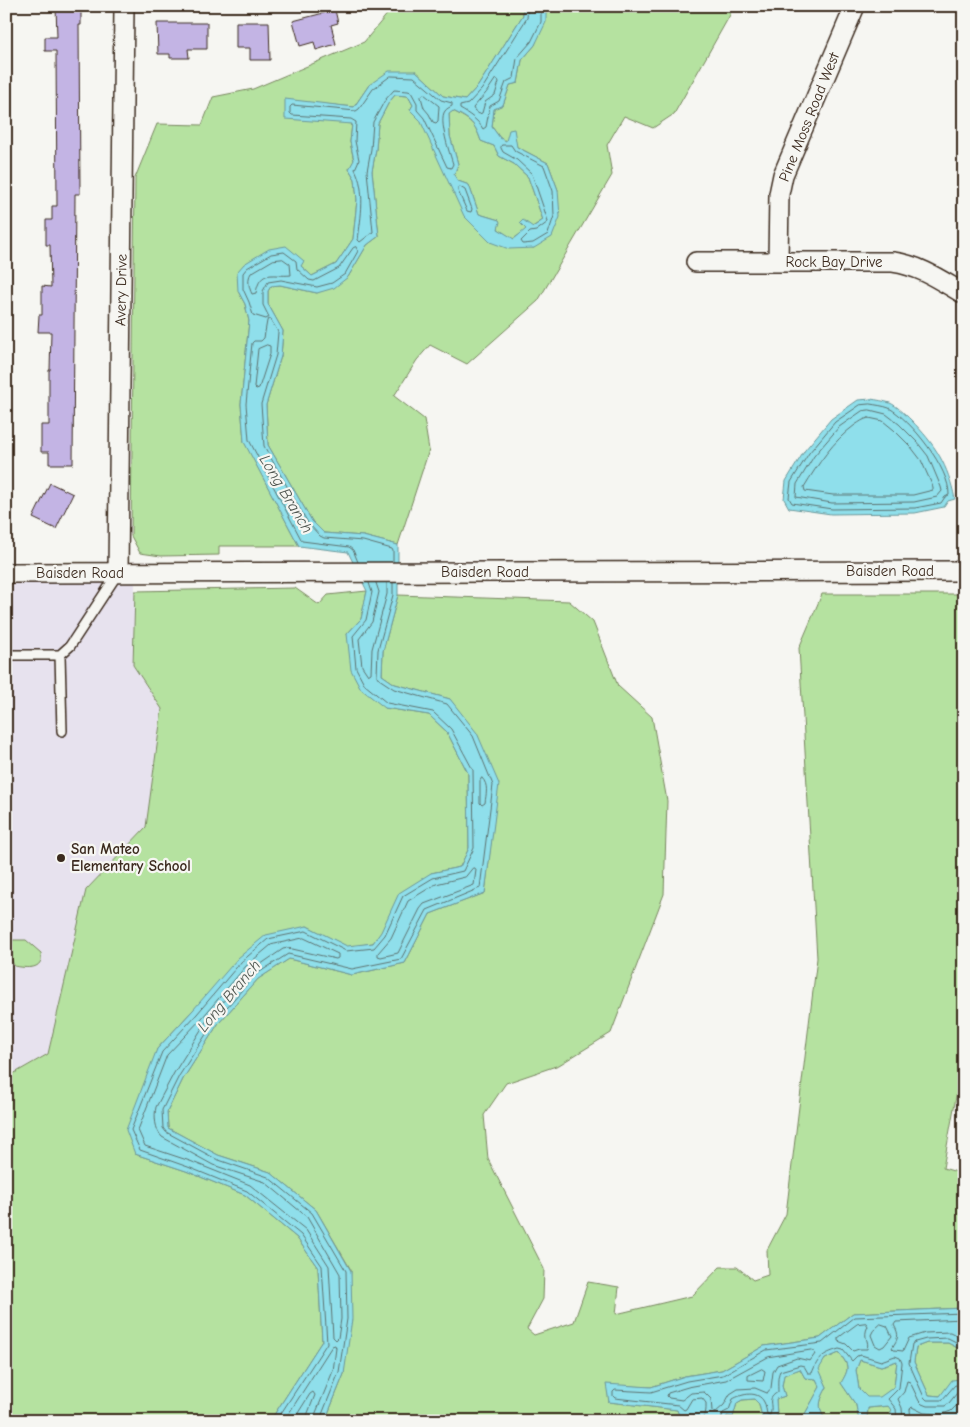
<svg xmlns="http://www.w3.org/2000/svg" width="970" height="1427" viewBox="0 0 970 1427" font-family="'Comic Neue',sans-serif">
<style>
.built{fill:#e7e2ee}
.green{fill:#b5e2a0;stroke:#78865f}
.water{fill:#8fdfeb;stroke:#6d9799;fill-rule:evenodd}
.lines{fill:none;stroke-linecap:round;stroke-linejoin:round}
.shore{stroke:#5d7270;stroke-width:1}
.building{fill:#c3b4e4;stroke:#3b2a1e}
.service-casing{stroke:#3b2a1e;stroke-width:12}
.minor-casing{stroke:#3b2a1e;stroke-width:22}
.service{stroke:#f6f6f2;stroke-width:9}
.minor{stroke:#f6f6f2;stroke-width:19}
.poi-dot{fill:#3b2a1e;stroke:#f6f6f2;stroke-width:2}
.labels{text-anchor:middle;dominant-baseline:central;stroke-width:4.5;stroke-linejoin:round;paint-order:stroke}
.street-label{font-size:15px;fill:#3b2a1e;stroke:#f6f6f2}
.poi-label{font-size:15px;font-weight:bold;fill:#3b2a1e;stroke:#f6f6f2;text-anchor:start}
.water-label{font-size:16px;font-style:italic;fill:#505751;stroke:#f6f6f2}
</style>
<rect width="100%" height="100%" fill="#f6f6f2"/>
<filter id="ink" filterUnits="userSpaceOnUse"><feTurbulence type="fractalNoise" baseFrequency=".02" numOctaves="2"/><feDisplacementMap in="SourceGraphic" scale="10" xChannelSelector="R" yChannelSelector="G"/><feConvolveMatrix kernelMatrix="1 2 1 2 8 2 1 2 1" color-interpolation-filters="sRGB"/></filter>
<g filter="url(#ink)">
<path class="built" d="M 6,581 L 135,581 L 133,665 L 162,709 L 146,827 L 86,890 L 48,1054 L 6,1078 Z"/>
<path class="green" d="M 394,6 L 523,6 L 523,15 L 478,86 L 465,100 L 443,96 L 416,71 L 369,85 L 354,107 L 285,100 L 352,124 L 350,142 L 354,161 L 349,169 L 355,179 L 357,200 L 353,239 L 336,264 L 312,276 L 301,266 L 238,291 L 245,304 L 249,321 L 241,404 L 244,441 L 299,546 L 219,546 L 219,555 L 161,556 L 140,553 L 131,536 L 135,178 L 157,124 L 202,125 L 213,97 L 253,89 L 364,42 Z
M 550,6 L 731,6 L 730,15 L 674,114 L 653,128 L 624,116 L 607,145 L 612,175 L 538,301 L 467,364 L 430,345 L 417,360 L 394,396 L 424,419 L 429,450 L 398,545 L 363,536 L 324,533 L 312,521 L 268,445 L 266,405 L 281,356 L 283,331 L 268,304 L 268,291 L 271,286 L 280,285 L 317,293 L 348,277 L 367,245 L 379,236 L 372,171 L 376,149 L 378,123 L 389,102 L 395,95 L 408,96 L 413,105 L 410,110 L 420,120 L 490,242 L 534,248 L 558,190 L 548,163 L 500,138 L 492,127 L 494,108 L 503,105 L 510,85 L 518,83 L 522,60 L 535,45 L 546,11 Z
M 453,111 C 470,120 475,123 481,141 L 494,146 L 499,156 L 514,164 L 528,177 L 543,220 C 533,227 523,232 513,239 L 498,229 L 499,220 L 479,214 L 469,185 L 458,181 L 454,175 L 458,164 L 450,136 L 449,113 Z
M 295,588 L 319,605 L 328,595 L 367,591 L 361,619 L 347,634 L 385,708 L 429,715 L 447,732 L 468,773 L 469,848 L 460,867 L 431,873 L 373,943 L 347,947 L 307,926 L 193,1010 L 157,1049 L 135,1154 L 186,1171 L 245,1195 L 297,1238 L 318,1268 L 322,1341 L 270,1421 L 6,1421 L 6,1078 L 48,1054 L 86,890 L 146,827 L 162,709 L 133,665 L 135,591 Z
M 822,594 L 964,594 L 964,1053 L 943,1168 L 964,1174 L 964,1308 L 853,1313 L 820,1338 L 764,1346 L 722,1370 L 685,1376 L 651,1387 L 607,1385 L 609,1402 L 678,1410 L 681,1421 L 325,1421 L 344,1374 L 351,1270 L 316,1210 L 270,1172 L 218,1155 L 168,1128 L 167,1112 L 183,1079 L 218,1024 L 258,979 L 289,959 L 352,975 L 405,963 L 430,914 L 485,893 L 498,784 L 450,699 L 395,684 L 382,675 L 383,651 L 398,595 L 569,601 L 593,622 L 618,686 L 652,717 L 667,801 L 664,894 L 611,1033 L 559,1065 L 506,1083 L 484,1115 L 488,1159 L 544,1269 L 543,1299 L 527,1329 L 534,1335 L 574,1322 L 588,1282 L 619,1287 L 616,1314 L 692,1296 L 720,1267 L 737,1267 L 753,1280 L 768,1275 L 767,1250 L 786,1214 L 817,958 L 799,648 Z
M 12,940 L 26,940 L 41,953 C 44,971 26,968 14,966 L 10,956 Z
M 927,1343 L 948,1343 L 962,1350 L 964,1358 L 964,1386 L 960,1379 L 940,1396 L 929,1395 L 914,1362 L 916,1347 Z
M 839,1353 C 850,1367 849,1369 841,1383 L 856,1405 L 858,1416 L 860,1421 L 830,1421 L 825,1420 C 817,1406 820,1400 827,1387 L 818,1369 L 825,1359 Z
M 860,1360 L 881,1366 L 897,1361 L 894,1387 L 880,1398 L 867,1398 L 859,1389 L 856,1370 Z
M 800,1369 L 805,1378 L 816,1379 L 820,1387 L 801,1421 L 780,1421 L 777,1416 L 776,1399 L 785,1396 L 782,1386 L 784,1374 Z
M 754,1399 L 759,1404 L 763,1421 L 725,1421 L 727,1416 L 733,1417 L 737,1403 L 742,1400 Z
M 889,1406 L 891,1410 L 891,1421 L 870,1421 L 867,1418 L 868,1408 Z"/>
<path class="water" d="M 523,6 L 550,6 L 546,12 L 546,22 L 535,45 L 522,60 L 518,83 L 510,85 L 503,105 L 494,109 L 492,127 L 500,138 L 506,141 L 509,130 L 514,129 L 517,147 L 548,163 L 558,190 L 560,217 L 552,237 L 534,248 L 509,249 L 490,242 L 464,216 L 420,120 L 410,110 L 413,105 L 408,96 L 395,95 L 389,102 L 378,123 L 376,149 L 372,171 L 379,236 L 367,245 L 348,277 L 334,288 L 317,293 L 280,285 L 271,286 L 268,291 L 268,304 L 283,331 L 281,356 L 266,405 L 268,445 L 312,521 L 324,533 L 363,536 L 398,545 L 398,595 L 383,651 L 382,675 L 395,684 L 450,699 L 477,733 L 499,784 L 485,893 L 430,914 L 405,963 L 352,975 L 289,959 L 258,979 L 218,1024 L 183,1079 L 167,1112 L 168,1128 L 218,1155 L 270,1172 L 316,1210 L 351,1271 L 352,1319 L 344,1374 L 325,1421 L 270,1421 L 322,1341 L 318,1268 L 297,1238 L 245,1195 L 186,1171 L 135,1154 L 126,1130 L 157,1049 L 193,1010 L 238,958 L 266,935 L 307,926 L 347,946 L 373,943 L 381,932 L 399,893 L 431,873 L 460,867 L 469,848 L 468,773 L 447,732 L 429,715 L 385,708 L 361,689 L 351,670 L 347,634 L 361,619 L 367,591 L 348,552 L 299,546 L 244,442 L 241,404 L 249,321 L 245,304 L 238,291 L 237,272 L 244,264 L 269,249 L 286,246 L 304,261 L 301,266 L 312,276 L 336,264 L 353,239 L 357,200 L 355,179 L 349,169 L 354,160 L 350,142 L 352,124 L 285,119 L 285,99 L 354,107 L 369,85 L 389,71 L 416,71 L 443,96 L 465,100 L 478,86 L 523,15 ZM 453,111 C 470,119 475,123 481,141 L 494,146 L 499,156 L 514,164 L 528,177 L 543,220 L 533,227 L 523,220 L 520,223 L 526,229 L 514,239 L 498,229 L 500,222 L 499,220 L 479,214 L 469,185 L 458,181 L 454,175 L 458,164 L 450,136 L 449,114 Z
M 871,399 C 877,400 884,401 890,403 C 897,406 905,414 911,420 C 935,444 948,465 955,499 L 948,501 L 944,507 L 915,513 L 831,514 L 789,508 L 784,499 L 786,481 L 805,450 L 831,419 L 858,400 Z
M 964,1308 L 964,1358 L 962,1350 L 948,1343 L 927,1343 L 916,1347 L 914,1362 L 929,1395 L 940,1396 L 952,1380 L 960,1379 L 964,1386 L 964,1421 L 891,1421 L 891,1410 L 888,1406 L 868,1408 L 867,1418 L 870,1421 L 860,1421 L 858,1416 L 856,1405 L 841,1383 C 849,1369 850,1366 839,1353 L 825,1359 L 819,1369 L 827,1387 C 820,1400 817,1406 825,1419 L 830,1421 L 801,1421 L 820,1387 L 816,1379 L 805,1378 L 800,1369 L 784,1375 L 782,1386 L 785,1396 L 776,1399 L 777,1416 L 780,1421 L 763,1421 L 759,1404 L 754,1399 L 742,1400 L 737,1403 L 733,1417 L 727,1416 L 725,1421 L 681,1421 L 677,1410 L 609,1402 L 606,1384 L 651,1387 L 685,1376 L 722,1370 L 764,1346 L 820,1338 L 853,1313 ZM 860,1360 L 881,1366 L 897,1361 L 894,1387 L 880,1397 L 867,1397 L 859,1389 L 856,1370 Z"/>
<g class="lines">
<path class="shore" d="M 528,6 L 527,18 L 482,89 L 468,104 L 460,106 L 460,109 C 469,114 478,120 483,129 L 486,127 L 490,106 L 499,101 L 506,82 L 514,78 L 517,58 L 531,42 L 541,22 L 541,11 L 544,6
M 391,76 L 414,77 L 441,100 L 452,103 L 452,106 C 450,107 446,109 445,111 C 438,120 450,154 453,164 L 451,168 L 447,167 L 424,118 L 417,110 L 417,103 L 411,92 L 408,91 L 394,90 L 385,100 L 373,122 L 371,149 L 367,171 L 373,232 L 360,242 L 358,240 C 361,216 366,191 355,169 L 359,160 L 355,141 L 356,122 L 351,119 L 292,115 L 290,113 L 290,107 L 292,105 L 356,111 L 359,109 L 373,89 Z
M 496,79 L 498,80 L 499,82 L 495,95 L 485,102 L 482,113 L 479,114 L 474,110 L 473,108 L 486,93 Z
M 424,94 L 439,106 L 438,121 L 436,123 L 433,122 L 429,114 L 424,108 L 421,97 Z
M 502,145 L 511,145 L 515,151 L 544,166 L 553,191 L 554,216 L 548,234 L 533,243 L 523,244 L 521,241 L 530,232 L 536,231 L 548,222 L 547,218 L 532,174 L 517,160 L 503,152 L 501,148 Z
M 460,187 L 465,190 L 472,209 L 471,212 L 467,211 L 458,191 L 458,189 Z
M 356,247 L 358,251 L 345,274 L 332,283 L 317,287 L 281,280 L 268,282 L 263,291 L 263,305 L 269,317 L 266,319 L 253,315 L 249,302 L 243,289 L 243,273 L 247,268 L 271,254 L 284,252 L 296,261 L 297,269 L 309,280 L 314,281 L 339,268 L 353,248 Z
M 283,259 L 290,264 L 291,275 C 274,277 260,268 256,293 L 252,294 C 249,288 247,279 251,273 L 273,260 Z
M 267,345 L 270,346 L 270,354 L 259,388 L 256,389 L 254,387 L 258,349 Z
M 870,404 C 876,405 884,406 889,408 C 911,420 950,469 949,495 L 945,497 L 941,503 L 915,508 L 832,509 L 792,503 L 789,498 L 791,482 L 809,453 L 835,422 L 860,405 Z
M 870,410 L 886,414 L 899,424 L 917,442 L 928,456 L 941,487 L 942,491 L 937,497 L 914,502 L 832,503 L 796,497 L 797,484 L 814,456 L 839,427 L 862,411 Z
M 869,418 L 883,421 L 894,430 L 911,447 L 921,460 L 933,487 L 933,490 L 913,495 L 833,495 L 805,491 L 804,487 C 818,464 833,441 855,425 C 860,422 863,419 869,418 Z
M 358,562 L 353,550 L 349,547 L 302,541 L 249,440 L 246,404 L 252,343 L 254,341 L 261,341 L 264,338 L 267,321 L 268,319 L 271,320 L 278,332 L 276,355 L 261,404 L 264,446 L 308,523 L 320,536 L 324,538 L 363,541 L 392,549 L 393,551 L 393,562
M 376,583 L 379,592 L 372,622 L 359,639 L 362,666 L 368,675 L 371,673 L 372,649 L 387,594 L 387,583
M 482,778 C 489,785 486,794 485,803 L 482,805 L 480,803 L 480,781 Z
M 473,868 L 475,868 L 476,870 L 474,885 L 424,904 L 420,909 L 398,953 L 381,957 L 378,956 L 378,953 L 391,938 L 408,901 L 436,884 L 465,877 Z
M 304,938 L 338,954 L 338,958 L 336,959 L 288,948 L 283,949 L 251,971 L 209,1017 L 174,1073 L 156,1107 C 154,1116 155,1130 162,1137 L 213,1165 L 265,1182 L 307,1217 L 340,1274 L 341,1319 L 338,1338 L 336,1340 L 333,1337 L 329,1266 L 306,1230 L 250,1185 L 190,1161 L 145,1146 L 138,1130 L 167,1055 L 202,1018 L 246,966 L 271,945 Z
M 964,1319 L 896,1322 L 894,1325 C 900,1336 898,1338 892,1348 L 894,1350 L 903,1351 L 909,1338 L 925,1333 L 950,1332 L 964,1339
M 866,1323 L 868,1326 C 862,1338 870,1340 867,1349 L 859,1349 L 853,1351 L 846,1344 L 838,1341 L 838,1338 L 857,1324 Z
M 881,1324 L 887,1326 L 892,1336 L 884,1346 L 880,1348 L 875,1345 L 871,1335 L 873,1331 Z
M 964,1346 L 948,1338 L 926,1339 L 915,1342 L 912,1344 L 909,1363 L 924,1397 L 927,1400 L 942,1400 L 955,1385 L 964,1387
M 812,1350 L 814,1351 L 815,1354 L 810,1361 L 797,1358 L 777,1365 L 773,1372 L 771,1388 L 767,1393 L 755,1388 L 738,1389 L 730,1394 L 724,1405 L 715,1413 L 712,1411 L 711,1399 L 704,1392 L 691,1393 L 682,1400 L 669,1398 L 667,1396 L 668,1393 L 688,1387 L 726,1380 L 768,1357 Z
M 762,1369 L 765,1371 L 763,1381 L 748,1380 L 748,1376 Z
M 276,1421 L 327,1343 L 322,1266 L 301,1235 L 247,1191 L 188,1167 L 140,1150 L 131,1130 L 162,1052 L 197,1014 L 241,962 L 268,939 L 306,931 L 346,951 L 374,948 L 385,935 L 403,896 L 433,878 L 463,871 L 474,848 L 473,770 L 451,729 L 433,712 L 387,703 L 365,685 L 356,668 L 353,636 L 366,620 L 372,592 L 369,583
M 284,1421 L 332,1346 L 335,1345 L 336,1348 L 333,1371 L 315,1415 L 314,1421
M 293,1421 L 310,1394 L 313,1392 L 315,1395 L 308,1413 L 306,1421
M 320,1421 L 321,1417 L 339,1372 L 347,1319 L 346,1271 L 312,1213 L 268,1177 L 216,1159 L 166,1132 L 163,1128 L 162,1110 L 179,1076 L 214,1022 L 255,975 L 288,954 L 352,969 L 401,959 L 427,910 L 480,888 L 493,785 L 473,736 L 447,704 L 394,689 L 379,679 L 377,676 L 378,650 L 393,595 L 393,583
M 698,1421 C 707,1418 706,1410 706,1403 L 702,1398 L 692,1399 L 686,1409 L 684,1410 L 678,1405 L 615,1398 L 613,1396 L 613,1392 L 615,1390 L 651,1392 L 687,1381 L 723,1375 L 766,1350 L 822,1343 L 855,1317 L 964,1313
M 721,1421 L 723,1413 L 729,1410 L 733,1399 C 742,1394 758,1390 764,1402 C 766,1405 766,1410 767,1414 L 770,1415 C 774,1403 765,1400 778,1392 C 778,1385 777,1377 780,1371 L 800,1365 L 804,1366 L 808,1373 L 812,1373 C 818,1358 822,1354 839,1349 L 843,1350 L 852,1361 L 857,1356 L 861,1355 L 881,1361 L 895,1356 L 900,1358 L 902,1363 L 899,1388 L 888,1399 L 896,1409 L 897,1421
M 903,1421 L 902,1408 L 898,1399 L 904,1392 L 907,1381 L 910,1382 L 919,1401 L 922,1404 L 927,1406 L 945,1406 L 949,1403 L 957,1393 L 964,1393
M 911,1421 L 910,1409 L 912,1407 L 924,1413 L 942,1414 L 951,1411 L 960,1402 L 964,1401"/>
</g>
<path class="building" d="M 56,6 L 81,6 L 81,25 L 79,25 L 80,194 L 75,194 L 73,464 L 49,464 L 49,452 L 41,452 L 41,425 L 49,425 L 49,370 L 50,370 L 51,332 L 38,332 L 39,315 L 42,315 L 42,286 L 51,287 L 50,245 L 46,245 L 46,220 L 52,220 L 52,206 L 57,206 L 56,51 L 45,51 L 45,37 L 57,37 Z
M 335,10 L 338,23 L 331,25 L 336,44 L 316,50 L 314,42 L 300,46 L 293,21 Z
M 236,22 L 269,22 L 270,60 L 250,60 L 250,48 L 236,48 Z
M 157,23 L 207,23 L 207,49 L 188,49 L 189,58 L 170,58 L 170,54 L 158,54 Z
M 50,483 L 73,494 L 56,529 L 33,518 Z"/>
<g class="lines">
<g class="service-casing">
<path id="service" d="M 6,655 L 60,655 L 70,646 L 118,573
M 60,655 L 62,731"/>
</g>
<g class="minor-casing">
<path id="minor" d="M 696,262 L 893,262 C 921,266 940,280 964,294
M 778,262 L 779,194 L 783,175 L 855,6
M 6,573 L 964,571
M 118,573 L 124,6"/>
</g>
<use href="#service" class="service"/>
<use href="#minor" class="minor"/>
</g>
</g>
<circle class="poi-dot" cx="61" cy="858" r="5"/>
<g class="labels">
<g class="street-label">
<text transform="translate(809 117) rotate(-68)">Pine Moss Road West</text>
<text x="834" y="262">Rock Bay Drive</text>
<text transform="translate(121 290) rotate(-89)">Avery Drive</text>
<text x="890" y="571">Baisden Road</text>
<text x="485" y="572">Baisden Road</text>
<text x="80" y="573">Baisden Road</text>
</g>
<g class="poi-label">
<text x="71" y="849">San Mateo<tspan x="71" dy="17">Elementary School</tspan></text>
</g>
<g class="water-label">
<text transform="translate(286 494) rotate(59)">Long Branch</text>
<text transform="translate(229 996) rotate(-50)">Long Branch</text>
</g>
</g>
<rect width="970" height="1427" fill="none" stroke="#f6f6f2" stroke-width="25"/>
<rect x="12" y="12" width="945" height="1402" fill="none" stroke="#3b2a1e" stroke-width="2" filter="url(#ink)"/>
</svg>
